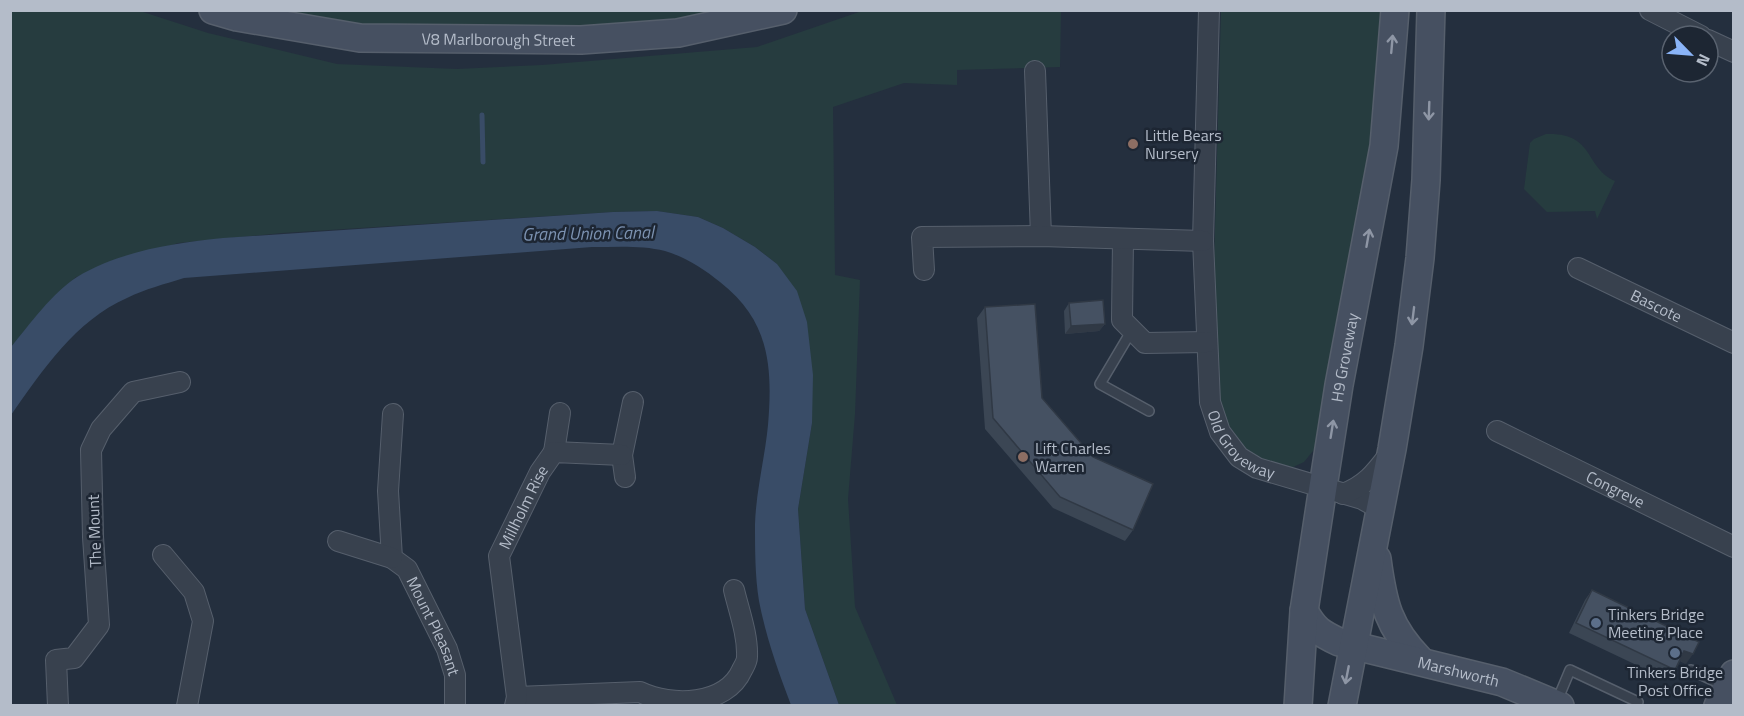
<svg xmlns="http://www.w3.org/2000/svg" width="1744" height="716" viewBox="0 0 1744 716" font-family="'Titillium Web',sans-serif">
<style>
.green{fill:#263c3f}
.water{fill:#394c67}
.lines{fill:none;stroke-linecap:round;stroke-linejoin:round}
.stream{stroke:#394c67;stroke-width:5}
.lane-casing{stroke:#565f6c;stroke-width:12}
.street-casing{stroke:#565f6c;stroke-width:22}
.secondary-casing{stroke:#565f6c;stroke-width:30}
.lane{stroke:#38414e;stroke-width:9}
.street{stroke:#38414e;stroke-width:20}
.secondary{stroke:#465061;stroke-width:27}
.wall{fill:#3b4654}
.shaded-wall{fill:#303945}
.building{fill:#455162;stroke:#303945;stroke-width:1.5}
.oneway{stroke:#8e96a5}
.education-dot{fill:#8d6e63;stroke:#1d2633;stroke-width:2}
.service-dot{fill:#5c6f8a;stroke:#1d2633;stroke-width:2}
.labels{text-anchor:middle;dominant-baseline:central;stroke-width:5;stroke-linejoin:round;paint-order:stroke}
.street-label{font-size:16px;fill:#b4bcc9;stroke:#1d2633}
.poi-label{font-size:16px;fill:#b4bcc9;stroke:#1d2633;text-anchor:start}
.water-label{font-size:18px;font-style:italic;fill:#7c92b1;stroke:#1d2633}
</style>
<rect width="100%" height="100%" fill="#242f3e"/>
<path class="green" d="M 11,11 L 140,11 L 208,33 L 337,64 L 457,69 L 542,65 L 757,47 L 862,11 L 1061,11 L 1060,67 L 957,70 L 957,85 L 904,83 L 833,107 L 835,275 L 860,280 L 855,414 L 848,499 L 855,607 L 897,705 L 839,705 L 805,609 L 798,509 L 812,423 L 777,264 L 755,247 L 723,228 L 698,217 L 657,211 L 613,212 L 282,233 L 178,243 L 76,277 L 47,304 L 11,347 Z
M 261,11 L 731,11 L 672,22 L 575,32 L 418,32 Z
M 1221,11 L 1382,11 L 1373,132 L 1317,446 L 1304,462 L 1291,468 L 1252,458 L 1228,424 L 1219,395 L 1214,265 Z
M 1546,134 C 1595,132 1584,167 1615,181 L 1597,219 L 1595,211 L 1547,212 L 1524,189 L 1530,143 L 1534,139 Z"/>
<path class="water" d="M 657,211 L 698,217 L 723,228 L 755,247 L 777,264 L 797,291 L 807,322 L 813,375 L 812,423 L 798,509 L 805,609 L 839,705 L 791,705 C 778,671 766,637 759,601 C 755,576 755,549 755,524 C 756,491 765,457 768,425 C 773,366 769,320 720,282 C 704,269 685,257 665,251 C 642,245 616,247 592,247 L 184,278 C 165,284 145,289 127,298 C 76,320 42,371 11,415 L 11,347 C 29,325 53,292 77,277 C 120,251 174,243 223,238 L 613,212 Z"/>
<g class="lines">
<path class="stream" d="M 482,115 L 483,162"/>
<g class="lane-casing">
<path id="lane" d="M 1132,330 L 1100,384 L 1149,411
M 1691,670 L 1725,686
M 1557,701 L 1570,670 L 1638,702 L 1636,706"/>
</g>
<g class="street-casing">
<g id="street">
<path id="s1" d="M 1209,10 L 1203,241 L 1210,402 L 1220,432 L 1239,457 L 1257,468 L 1362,499 L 1373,505 L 1380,513"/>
<path d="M 1650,10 L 1701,36"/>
<path d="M 1708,40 L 1734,52"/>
<path d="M 1035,71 L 1041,236"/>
<path d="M 1123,240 L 1122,320 L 1145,343 L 1207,342"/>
<path id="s2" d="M 1578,268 L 1734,343"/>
<path d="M 924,270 L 922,237 L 1041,236 L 1203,241"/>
<path id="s3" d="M 393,414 L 388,491 L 392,558 L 407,569 L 447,649 L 455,675 L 455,706"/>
<path id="s4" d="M 1497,431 L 1734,547"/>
<path d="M 554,452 L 560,413"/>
<path d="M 625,477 L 622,455 L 633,402"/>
<path d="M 1343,494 C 1365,486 1375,473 1388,456"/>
<path d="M 338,541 L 392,558"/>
<path d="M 163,555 L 194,592 L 203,621 L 187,706"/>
<path d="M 517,697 L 640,692 C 671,707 726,706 742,670 C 744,666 747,662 747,657 C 748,635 739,611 734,590"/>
<path d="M 58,706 L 56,660 L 74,658 L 99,625 L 93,537 L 91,450 L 101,429 L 133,392 L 180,382"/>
<path id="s5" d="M 515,706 L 517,697 L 499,556 L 540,472 L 554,452 L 622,455"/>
</g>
</g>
<g class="secondary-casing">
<g id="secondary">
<path id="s6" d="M 213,10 L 237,17 L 360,38 L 581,40 L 678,33 L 783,10"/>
<path d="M 1377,559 C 1383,604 1388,627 1420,660"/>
<path id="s7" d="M 1304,611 C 1315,630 1320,633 1339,642 L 1502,682 L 1560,706"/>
<path id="s8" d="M 1298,706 L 1304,611 L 1323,487 L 1339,385 L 1384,146 L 1395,10"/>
<path d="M 1342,706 L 1392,449 L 1409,346 L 1420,258 L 1426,180 L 1431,10"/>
<path d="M 1718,706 L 1734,674"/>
</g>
</g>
<use href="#lane" class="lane"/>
<use href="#street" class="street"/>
<use href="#secondary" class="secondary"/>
</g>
<path class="wall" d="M 1069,303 L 1105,324 L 1099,331 L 1065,334 L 1064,311 Z
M 985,307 L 1042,398 L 1133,530 L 1125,541 L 1053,508 L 985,429 L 977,318 Z
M 1592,590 L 1686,664 L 1680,661 L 1675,670 L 1668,680 L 1569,633 L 1585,600 Z"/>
<path class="shaded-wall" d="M 1105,324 L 1099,331 L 1065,334 L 1071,326 Z
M 1684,651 L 1693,654 L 1686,664 L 1678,660 Z"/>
<path class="building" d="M 1103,300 L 1105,324 L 1071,326 L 1069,303 Z
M 1035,304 L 1042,398 L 1093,457 L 1153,484 L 1133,530 L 1060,497 L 993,418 L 985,307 Z
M 1592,590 L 1699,642 L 1693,654 L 1684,651 L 1675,670 L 1576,623 Z"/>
<defs><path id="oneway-shaft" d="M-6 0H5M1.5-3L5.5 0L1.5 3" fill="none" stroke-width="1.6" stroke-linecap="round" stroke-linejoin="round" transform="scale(1.5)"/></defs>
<g class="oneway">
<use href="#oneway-shaft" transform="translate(1392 44) rotate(-85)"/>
<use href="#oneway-shaft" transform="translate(1429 111) rotate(92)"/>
<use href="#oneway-shaft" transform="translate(1368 238) rotate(-80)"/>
<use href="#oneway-shaft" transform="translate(1413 316) rotate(97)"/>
<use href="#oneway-shaft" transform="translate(1332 429) rotate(-81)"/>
<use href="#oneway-shaft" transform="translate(1347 675) rotate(101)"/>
</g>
<g class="education-dot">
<circle cx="1133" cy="144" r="6"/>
<circle cx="1023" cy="457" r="6"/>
</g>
<g class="service-dot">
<circle cx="1596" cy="623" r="6"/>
<circle cx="1675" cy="653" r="6"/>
</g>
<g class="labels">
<g class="street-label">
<text stroke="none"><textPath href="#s6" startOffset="288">V8 Marlborough Street</textPath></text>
<text stroke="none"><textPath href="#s2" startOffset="87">Bascote</textPath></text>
<text stroke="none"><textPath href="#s8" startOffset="352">H9 Groveway</textPath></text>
<text stroke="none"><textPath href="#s1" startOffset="448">Old Groveway</textPath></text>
<text stroke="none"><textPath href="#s4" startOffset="132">Congreve</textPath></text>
<text stroke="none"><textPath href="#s5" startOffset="206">Millholm Rise</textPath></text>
<text transform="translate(94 531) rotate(-92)">The Mount</text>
<text stroke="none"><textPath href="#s3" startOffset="226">Mount Pleasant</textPath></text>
<text stroke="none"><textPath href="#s7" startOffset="171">Marshworth</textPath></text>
</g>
<g class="poi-label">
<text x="1145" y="135">Little Bears<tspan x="1145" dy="18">Nursery</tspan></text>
<text x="1035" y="448">Lift Charles<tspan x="1035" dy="18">Warren</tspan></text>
<text x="1608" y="614">Tinkers Bridge<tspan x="1608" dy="18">Meeting Place</tspan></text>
<text x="1675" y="672" text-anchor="middle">Tinkers Bridge<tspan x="1675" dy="18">Post Office</tspan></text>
</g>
<g class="water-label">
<text transform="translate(588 233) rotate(-1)">Grand Union Canal</text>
</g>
</g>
<rect width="1744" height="716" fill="none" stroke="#b4bcc9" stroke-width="24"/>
<g transform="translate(1690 54) rotate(115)"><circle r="28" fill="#1d2633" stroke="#59626f" stroke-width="1.5"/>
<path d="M0-4.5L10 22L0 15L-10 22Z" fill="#8ab4f8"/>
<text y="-9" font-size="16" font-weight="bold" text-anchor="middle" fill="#b4bcc9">N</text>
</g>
</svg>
